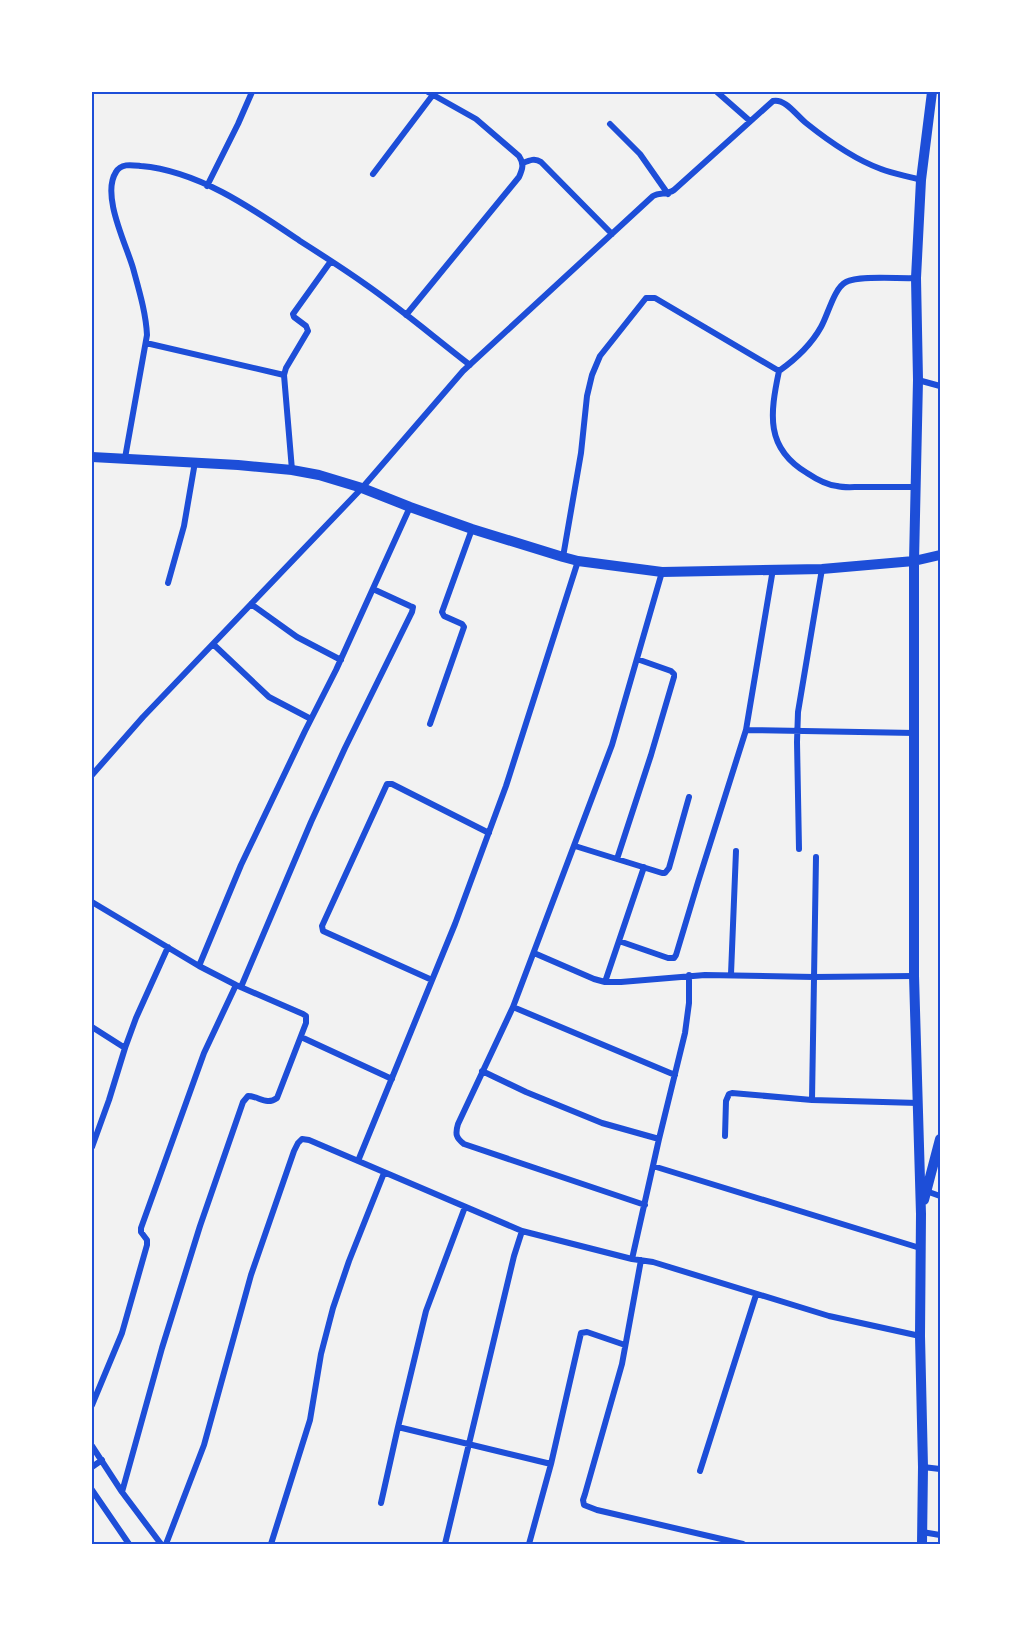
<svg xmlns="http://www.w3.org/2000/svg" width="1032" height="1636" viewBox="0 0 1032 1636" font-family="'Sofia Sans Condensed',sans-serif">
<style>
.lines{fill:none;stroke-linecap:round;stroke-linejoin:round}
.minor{stroke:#1d4ed8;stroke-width:6}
.tertiary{stroke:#1d4ed8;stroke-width:10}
.neatline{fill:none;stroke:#1d4ed8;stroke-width:2}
</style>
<rect width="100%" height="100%" fill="#f2f2f2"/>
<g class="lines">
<path class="minor" d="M 717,92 L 750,121
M 610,124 L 640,154 L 668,194
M 523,163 C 530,160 535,158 541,162 L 612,234
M 373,174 L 435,92
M 207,186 L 238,124 L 252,92
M 406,315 L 519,177 C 523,168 524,164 519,156 L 476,119 L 428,92
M 146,343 L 284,375
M 779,371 C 796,359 811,345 821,327 C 828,315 834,288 846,282 C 859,275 900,279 916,278
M 918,380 L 940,386
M 125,458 L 147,335 C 146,313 139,290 133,268 C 126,244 101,195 116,172 C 121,163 132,165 141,166 C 199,171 253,209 300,241 C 322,255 344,269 365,284 C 401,309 435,338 470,365
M 292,470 L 284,375 L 286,368 L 308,331 L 306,326 L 294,317 L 293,314 L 331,261
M 563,557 L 581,453 L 587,396 L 592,375 L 600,356 L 646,298 L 655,298 L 779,371 C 770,414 765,448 807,473 C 816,479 826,485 837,486 C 844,488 853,487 860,487 C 879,487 897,487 916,487
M 773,569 L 746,730 L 915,733
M 168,583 L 184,526 L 195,462
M 251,604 L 297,637 L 341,660
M 213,644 L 269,697 L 311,719
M 430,724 L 464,627 L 462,624 L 444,616 L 442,612 L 472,529
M 92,775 L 143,717 L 362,488 L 463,371 L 653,196 C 660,192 667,195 674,190 L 773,101 C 785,98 797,116 806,123 C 826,139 856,160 881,169 C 893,174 908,176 921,180
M 575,846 L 662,873 L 665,873 L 669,868 L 689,797
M 799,849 L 797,742 L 798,712 L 822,569
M 816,857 L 812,1100 L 918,1103
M 617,859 L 651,755 L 674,677 L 674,674 L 671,671 L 637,659
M 92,902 L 199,966 L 236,985 L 303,1014 L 306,1016 L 306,1023 L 277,1098 C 266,1106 259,1096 248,1096 L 243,1102 L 200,1226 L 162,1348 L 122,1492
M 619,941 L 668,958 L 674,958 L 676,955 L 698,882 L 746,730
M 534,953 L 594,979 L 605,982 L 621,982 L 705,975 L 814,977 L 914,976
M 199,966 L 241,865 L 305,731 L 336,670 L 410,507
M 731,974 L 736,851
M 432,980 L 323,931 L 322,926 L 387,784 L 392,784 L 489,833
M 605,982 L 644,867
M 241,987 L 311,822 L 345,748 L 412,612 L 413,607 L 410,606 L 373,589
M 513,1007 L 675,1075
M 92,1027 L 125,1048
M 301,1037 L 392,1079
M 482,1071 L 526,1092 L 602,1123 L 659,1139
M 725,1136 L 726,1101 L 729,1094 L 732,1093 L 812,1100
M 92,1147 L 109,1100 L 125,1048 L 136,1018 L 168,947
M 358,1161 L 455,924 L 506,786 L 578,561
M 653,1166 L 920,1248
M 926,1191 L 940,1196
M 645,1205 L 464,1144 C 456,1138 455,1134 458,1124 L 513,1007 L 612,745 L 662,572
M 465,1207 L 426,1311 L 398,1427 L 551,1464 L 529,1544
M 632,1259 L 659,1139 L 685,1033 L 689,1003 L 689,975
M 641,1260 L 622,1364 L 585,1494 L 583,1500 L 584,1505 L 597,1510 L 743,1544
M 92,1405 L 122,1333 L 147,1245 L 147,1240 L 141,1232 L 141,1228 L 204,1053 L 236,985
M 92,1446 L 122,1492 L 161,1544
M 551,1464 L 581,1333 L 587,1332 L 625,1345
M 92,1467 L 102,1460
M 923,1467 L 940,1469
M 700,1471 L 756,1295
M 92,1490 L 129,1544
M 381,1503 L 398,1427
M 922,1532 L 940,1535
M 166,1544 L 204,1445 L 251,1275 L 294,1151 L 298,1143 L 302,1139 L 309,1140 L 522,1231 L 632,1259 L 653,1262 L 829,1316 L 920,1336
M 271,1544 L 310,1420 L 321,1354 L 333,1308 L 349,1261 L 384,1173
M 445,1544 L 514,1256 L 522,1231"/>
<path class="tertiary" d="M 92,457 L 238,465 L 292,470 L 319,475 L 362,488 L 410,507 L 472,529 L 563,557 L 578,561 L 662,572 L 822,569 L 914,561 L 940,555
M 924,1200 L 940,1139
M 922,1544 L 923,1467 L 920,1336 L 921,1214 L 914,976 L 914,561 L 918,380 L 916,278 L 921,180 L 932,92"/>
</g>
<rect width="1032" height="1636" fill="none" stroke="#ffffff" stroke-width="186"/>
<rect x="93" y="93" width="846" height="1450" class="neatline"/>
</svg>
